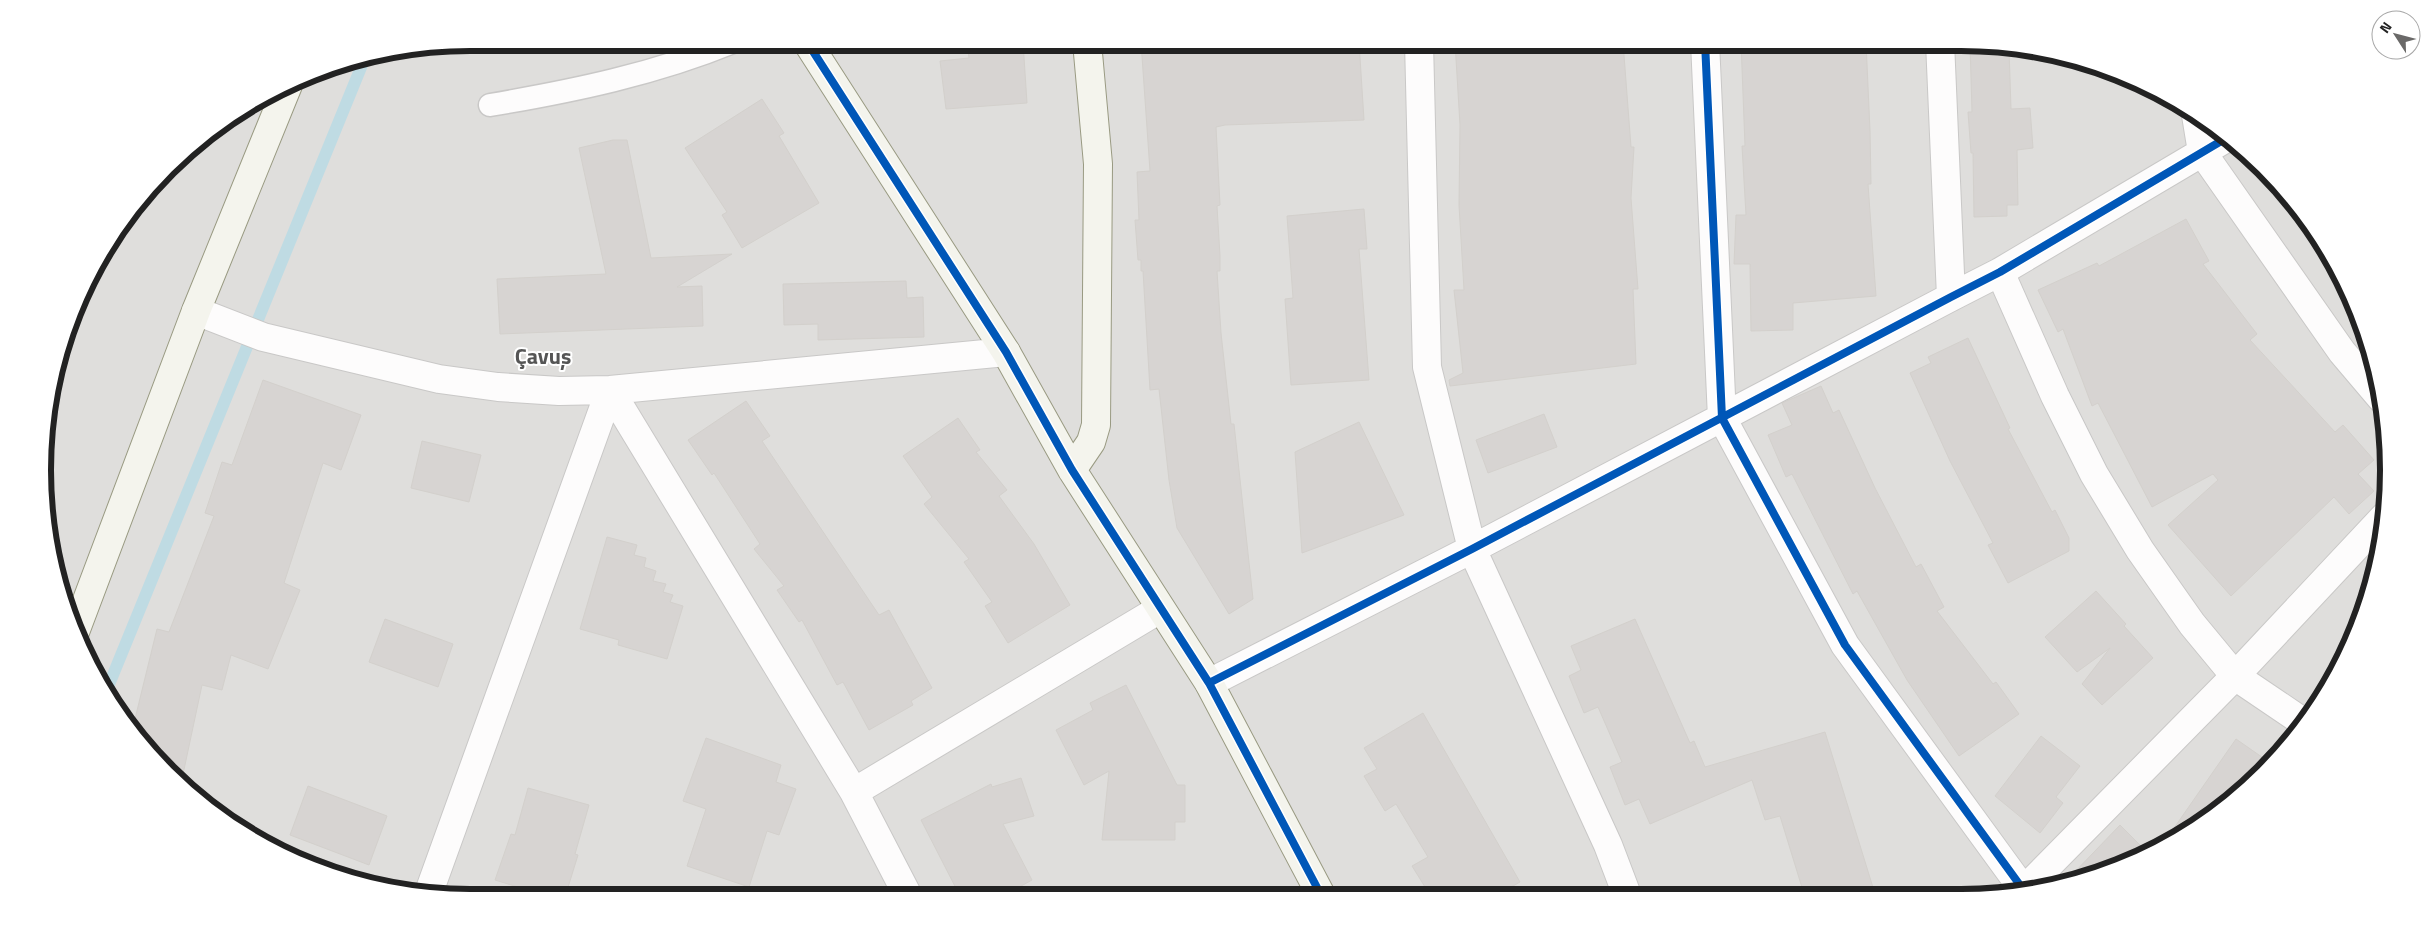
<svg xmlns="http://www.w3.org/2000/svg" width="2431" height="940" viewBox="0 0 2431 940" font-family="'Titillium Web',sans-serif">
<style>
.residential{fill:#dfdedc}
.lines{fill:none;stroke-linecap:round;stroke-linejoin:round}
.stream{stroke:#bfdbe3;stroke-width:12}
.building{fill:#d7d4d2;stroke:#d3d0cc}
.lane-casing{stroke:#c9c8c7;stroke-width:25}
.street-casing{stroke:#c9c8c7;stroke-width:30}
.secondary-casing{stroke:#999a82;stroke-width:30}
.lane{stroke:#fdfcfc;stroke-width:22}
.street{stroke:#fdfcfc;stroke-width:28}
.secondary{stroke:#f4f4ed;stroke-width:28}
.cycleway-casing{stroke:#fff;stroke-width:11}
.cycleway{stroke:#0057b8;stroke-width:8}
.labels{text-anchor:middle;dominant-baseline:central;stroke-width:4;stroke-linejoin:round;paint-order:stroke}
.district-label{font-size:22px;font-weight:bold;fill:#555;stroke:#fff}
.rim{fill:none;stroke:#222;stroke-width:6}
</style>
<rect width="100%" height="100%" fill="#f0eeeb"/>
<path class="residential" d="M 470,42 L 1961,42 L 2072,57 L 2150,87 L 2221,131 L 2283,188 L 2331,257 L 2366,333 L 2385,414 L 2388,498 L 2374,581 L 2317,707 L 2243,791 L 2150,854 L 2017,894 L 470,897 L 359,883 L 281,853 L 210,809 L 114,707 L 75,633 L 51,554 L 46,414 L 65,332 L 100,257 L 188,148 L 256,100 L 332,65 Z"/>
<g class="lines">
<path class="stream" d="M 106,692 L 364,60"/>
</g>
<path class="building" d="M 967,42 L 1023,42 L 1027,103 L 946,109 L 940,61 L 969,58 Z
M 1141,42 L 1359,42 L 1364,120 L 1225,125 L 1216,127 L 1220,205 L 1217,206 L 1220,256 L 1220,271 L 1217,271 L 1221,333 L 1231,424 L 1234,424 L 1253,599 L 1229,614 L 1177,528 L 1169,480 L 1159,389 L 1150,390 L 1143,271 L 1141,271 L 1141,260 L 1138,260 L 1135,220 L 1139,220 L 1137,172 L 1150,171 Z
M 1455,42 L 1623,42 L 1631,147 L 1634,147 L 1631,198 L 1638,289 L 1633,289 L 1636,364 L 1450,386 L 1449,380 L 1463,373 L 1454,290 L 1464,290 L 1459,205 L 1460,125 Z
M 1741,42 L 1866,42 L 1870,131 L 1871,184 L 1868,184 L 1876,296 L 1793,303 L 1793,330 L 1751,331 L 1750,264 L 1734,264 L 1736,215 L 1746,215 L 1742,146 L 1745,146 Z
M 1970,44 L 2009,49 L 2011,109 L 2030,108 L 2033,148 L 2017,150 L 2018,205 L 2007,205 L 2007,216 L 1974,217 L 1973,153 L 1971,153 L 1968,112 L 1972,112 Z
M 762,99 L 784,133 L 779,136 L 819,203 L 742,248 L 722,215 L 727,212 L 685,148 Z
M 613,140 L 627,140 L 651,258 L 732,254 L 677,287 L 702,286 L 703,326 L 500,334 L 497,279 L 606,274 L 579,148 Z
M 1364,209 L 1367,249 L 1359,249 L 1369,380 L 1291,385 L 1285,299 L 1293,298 L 1287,216 Z
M 2186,219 L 2209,261 L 2203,264 L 2257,334 L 2250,340 L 2335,432 L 2343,425 L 2374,460 L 2358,474 L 2374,491 L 2349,514 L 2334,497 L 2231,596 L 2168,525 L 2218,480 L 2213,474 L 2152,507 L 2098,403 L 2092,406 L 2063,329 L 2058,332 L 2038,290 L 2097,263 L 2099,266 Z
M 906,281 L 907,298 L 923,297 L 924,337 L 818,340 L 818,324 L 784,325 L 783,284 Z
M 1968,338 L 2010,428 L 2008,429 L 2052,512 L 2055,510 L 2069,538 L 2069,551 L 2008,583 L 1988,545 L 1993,543 L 1950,461 L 1910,373 L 1931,363 L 1928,357 Z
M 263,380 L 361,415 L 341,470 L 323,463 L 284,583 L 300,590 L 268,669 L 231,655 L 222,690 L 202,685 L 182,779 L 133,727 L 157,629 L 169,632 L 214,516 L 205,513 L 222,462 L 232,465 Z
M 1821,386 L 1833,413 L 1839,410 L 1875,488 L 1916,567 L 1921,564 L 1944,607 L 1937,611 L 1993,684 L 1996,682 L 2019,714 L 1959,756 L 1907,680 L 1857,591 L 1853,594 L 1792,474 L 1786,477 L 1768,435 L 1792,425 L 1782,403 Z
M 746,401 L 770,436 L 762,441 L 879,615 L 889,610 L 932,688 L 911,701 L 913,705 L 869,730 L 843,682 L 837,685 L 802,620 L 799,622 L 777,590 L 784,586 L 754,549 L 760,544 L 714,473 L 712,475 L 688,440 Z
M 1544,414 L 1557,447 L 1488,473 L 1476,440 Z
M 958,418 L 980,450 L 976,452 L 1007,490 L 999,496 L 1034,544 L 1070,605 L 1008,643 L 985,606 L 992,602 L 964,562 L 969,559 L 924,504 L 932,497 L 903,456 Z
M 1359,422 L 1404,515 L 1302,553 L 1295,452 Z
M 422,441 L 481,455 L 469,502 L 411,488 Z
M 607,537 L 637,545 L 634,555 L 646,558 L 644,567 L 656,571 L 653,581 L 666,584 L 663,592 L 673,595 L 670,602 L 683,606 L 667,659 L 618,645 L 619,640 L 580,629 Z
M 2096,591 L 2126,624 L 2124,626 L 2153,658 L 2102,705 L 2082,684 L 2110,648 L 2077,672 L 2045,637 Z
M 385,619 L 453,644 L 438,687 L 369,662 Z
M 1635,619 L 1690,743 L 1694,741 L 1705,767 L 1825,732 L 1875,894 L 1804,894 L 1780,816 L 1765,820 L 1752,780 L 1650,824 L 1639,799 L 1625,805 L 1610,767 L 1622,762 L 1598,707 L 1584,713 L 1569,676 L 1581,670 L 1571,646 Z
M 1126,685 L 1177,785 L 1185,785 L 1185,822 L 1175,822 L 1175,840 L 1102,840 L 1109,771 L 1084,785 L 1056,730 L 1093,710 L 1090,703 Z
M 1423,713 L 1520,882 L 1497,895 L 1430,895 L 1412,866 L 1428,857 L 1396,804 L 1385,811 L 1364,776 L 1377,769 L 1364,748 Z
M 2041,736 L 2080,766 L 2056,797 L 2063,803 L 2040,833 L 1995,796 Z
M 706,738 L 781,765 L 776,782 L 796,789 L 779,835 L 767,831 L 749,887 L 687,866 L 706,809 L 683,801 Z
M 2236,739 L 2269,762 L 2243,791 L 2167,842 L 2165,841 Z
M 1021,778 L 1034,816 L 1003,824 L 1032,880 L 1003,896 L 960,896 L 921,820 L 991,784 L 992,787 Z
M 308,786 L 387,816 L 369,865 L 290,835 Z
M 528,788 L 589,805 L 575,854 L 578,855 L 565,897 L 550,897 L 495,880 L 511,834 L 515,835 Z
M 2120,825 L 2149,854 L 2069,878 Z"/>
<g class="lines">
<g class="lane-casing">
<path id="lane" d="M 490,105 C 573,91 655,74 733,42"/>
</g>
<g class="street-casing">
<path id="street" d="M 1419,42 L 1427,367 L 1472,549 L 1608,845 L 1627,895
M 1705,42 L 1722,418 L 1845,645 L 2025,892
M 1940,42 L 1951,297
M 2196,115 L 2202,152 L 2342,352 L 2381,398
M 2000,272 L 2055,396 L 2094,474 L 2140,550 L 2192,624 L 2235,676 L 2303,722
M 196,311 L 263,337 L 439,379 L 498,387 L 559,391 L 610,390 L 1006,352
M 610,390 L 854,792 L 908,896
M 1209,683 L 1472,549 L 1951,297 L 2000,272 L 2228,137
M 854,792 L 1160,609
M 429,892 L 610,390
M 2021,893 L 2235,676 L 2384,517"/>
</g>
<g class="secondary-casing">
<path id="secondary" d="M 807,42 L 1006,352 L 1072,470 L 1209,683 L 1321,895
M 1072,470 L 1091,442 L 1096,425 L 1098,164 L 1087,42
M 75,632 L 196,311 L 288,85"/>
</g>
<use href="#lane" class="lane"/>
<use href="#street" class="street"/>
<use href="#secondary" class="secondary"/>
<g class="cycleway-casing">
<path id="cycleway" d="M 807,42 L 1006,352 L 1072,470 L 1209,683 L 1321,895
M 1705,42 L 1722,418 L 1845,645 L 2025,892
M 1209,683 L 1472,549 L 1951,297 L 2000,272 L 2228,137"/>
</g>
<use href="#cycleway" class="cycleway"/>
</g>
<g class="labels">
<g class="district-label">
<text x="543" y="356">Çavuş</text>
</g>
</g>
<path d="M0 0H2431V940H0ZM470 51H1961A419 419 0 0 1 2380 470V470A419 419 0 0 1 1961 889H470A419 419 0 0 1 51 470V470A419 419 0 0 1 470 51Z" fill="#fff" fill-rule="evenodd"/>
<path class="rim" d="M470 51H1961A419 419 0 0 1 2380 470V470A419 419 0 0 1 1961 889H470A419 419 0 0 1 51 470V470A419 419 0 0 1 470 51Z"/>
<g transform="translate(2396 35) rotate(306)"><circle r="24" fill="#ffffff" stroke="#a7a7a7"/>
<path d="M0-4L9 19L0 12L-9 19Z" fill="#6a6968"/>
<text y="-8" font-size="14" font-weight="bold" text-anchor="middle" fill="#222222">N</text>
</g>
</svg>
